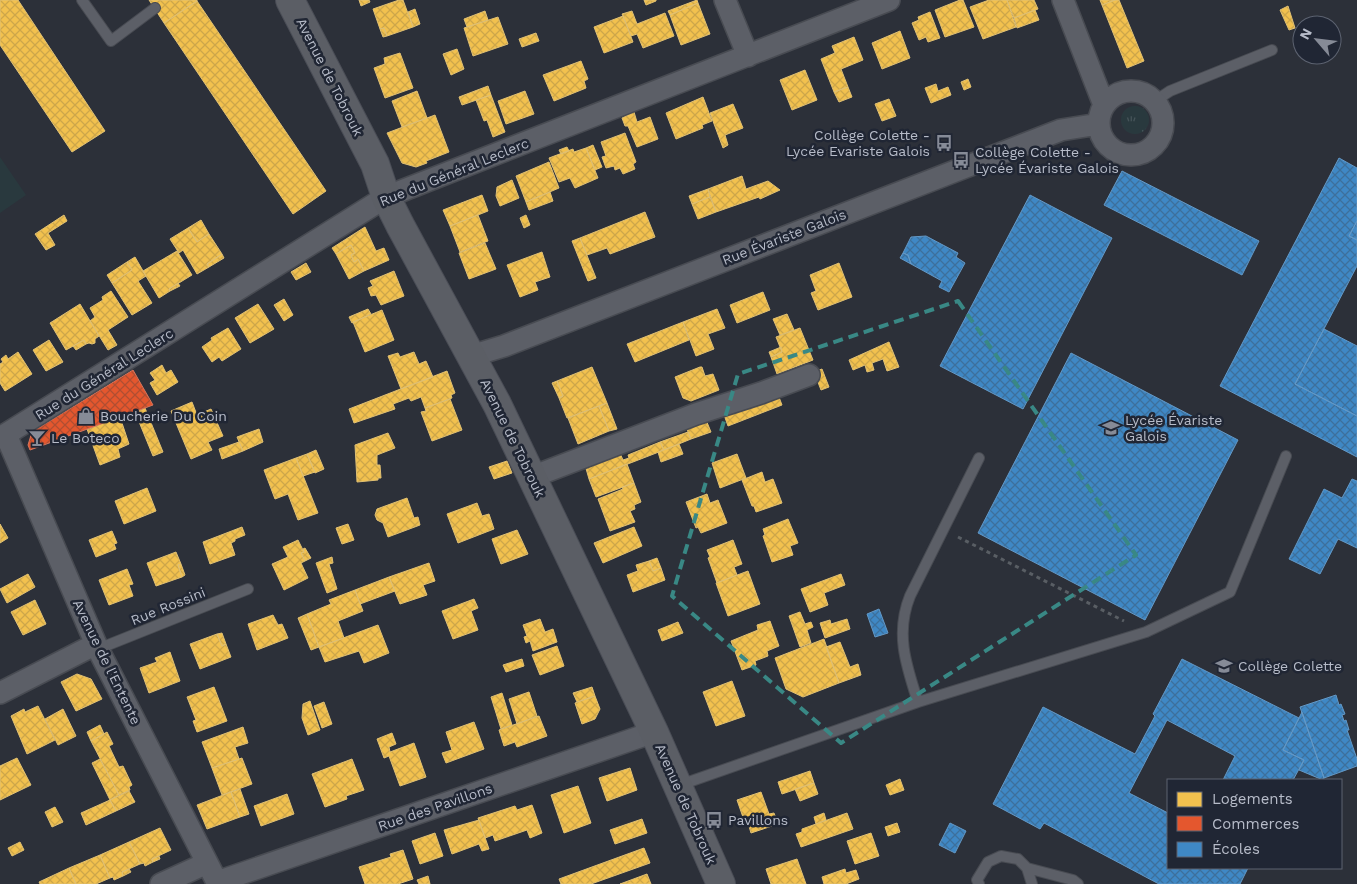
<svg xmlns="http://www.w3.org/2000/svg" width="1357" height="884" viewBox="0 0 1357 884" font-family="'Work Sans',sans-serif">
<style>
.grass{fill:url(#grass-tufts)}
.pitch{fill:#29393e}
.homes{fill:url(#homes-cross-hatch);stroke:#e0c073}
.shops{fill:url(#shops-cross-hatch);stroke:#d6755c}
.schools{fill:url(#schools-cross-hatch);stroke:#6398c6}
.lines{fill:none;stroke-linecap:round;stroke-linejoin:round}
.lane-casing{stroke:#484b52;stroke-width:12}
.street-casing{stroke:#484b52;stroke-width:24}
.secondary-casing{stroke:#4a4d56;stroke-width:30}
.path{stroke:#595e64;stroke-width:3;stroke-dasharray:4 4;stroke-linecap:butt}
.lane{stroke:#5c5f67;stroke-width:10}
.street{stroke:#5c5f67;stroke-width:21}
.secondary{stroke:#5b5e65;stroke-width:28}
.marked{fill:none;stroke:#398885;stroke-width:4;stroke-dasharray:10 6;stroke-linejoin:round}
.labels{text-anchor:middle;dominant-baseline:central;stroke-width:5;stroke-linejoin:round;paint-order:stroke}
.street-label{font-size:14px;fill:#b7bcc9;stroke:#202634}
.poi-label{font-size:14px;fill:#b7bcc9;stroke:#202634;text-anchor:start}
</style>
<defs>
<pattern id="grass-tufts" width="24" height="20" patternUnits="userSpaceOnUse" patternTransform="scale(1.25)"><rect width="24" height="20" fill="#29393e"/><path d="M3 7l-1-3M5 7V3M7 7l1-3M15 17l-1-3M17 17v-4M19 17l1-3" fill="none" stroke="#465459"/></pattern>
<pattern id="homes-cross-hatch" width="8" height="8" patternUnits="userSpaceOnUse" patternTransform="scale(1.25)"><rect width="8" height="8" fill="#f2c14e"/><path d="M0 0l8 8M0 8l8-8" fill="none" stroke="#cda64a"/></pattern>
<pattern id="shops-cross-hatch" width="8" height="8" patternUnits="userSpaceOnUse" patternTransform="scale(1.25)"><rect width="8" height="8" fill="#e4572e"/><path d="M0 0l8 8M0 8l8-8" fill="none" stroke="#b04e32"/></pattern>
<pattern id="schools-cross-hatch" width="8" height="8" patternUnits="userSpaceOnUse" patternTransform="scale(1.25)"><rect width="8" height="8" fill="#3f88c5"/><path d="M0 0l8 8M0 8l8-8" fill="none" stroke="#3d709c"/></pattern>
</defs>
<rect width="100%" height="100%" fill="#2c3039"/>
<path class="grass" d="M1121 120a14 14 0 1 1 28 0a14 14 0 1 1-28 0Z"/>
<path class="pitch" d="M 0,157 L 26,195 L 0,213 Z"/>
<path class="homes" d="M 0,0 L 18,0 L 105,131 L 72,152 L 0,45 Z
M 149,0 L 197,0 L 197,1 L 164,23 Z
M 359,0 L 369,0 L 370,2 L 361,6 Z
M 399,0 L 403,0 L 413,27 L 387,36 L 384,28 L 380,29 L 373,9 Z
M 644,0 L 656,0 L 656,1 L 646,5 Z
M 697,0 L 698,3 L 670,15 L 668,11 Z
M 960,0 L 963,0 L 974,27 L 945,37 L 935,10 Z
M 989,0 L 1007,0 L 1016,27 L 983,39 L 970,7 Z
M 1007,0 L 1034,0 L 1038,9 L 1014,18 Z
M 1100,0 L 1115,0 L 1102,5 Z
M 1115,0 L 1119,0 L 1144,61 L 1127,68 L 1102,5 Z
M 197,1 L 326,191 L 293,214 L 164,23 Z
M 698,3 L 710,34 L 681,45 L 670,15 Z
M 1288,6 L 1295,28 L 1289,30 L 1280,10 Z
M 415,9 L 420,24 L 413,27 L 408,12 Z
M 1035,10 L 1039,20 L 1017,28 L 1014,18 Z
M 485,11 L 488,20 L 467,27 L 464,19 Z
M 632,11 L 637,24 L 665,13 L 674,36 L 643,48 L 637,34 L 631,36 L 623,16 L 622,14 Z
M 930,12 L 940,38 L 928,42 L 926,37 L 919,40 L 912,23 L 919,20 L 918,17 Z
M 623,16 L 633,42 L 604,53 L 594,27 Z
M 498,17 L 508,44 L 473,56 L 464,28 Z
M 384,28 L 387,36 L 383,37 L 380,29 Z
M 900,31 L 910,58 L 882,69 L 872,43 Z
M 536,33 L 539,41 L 522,47 L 519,39 Z
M 854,37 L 863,60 L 841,69 L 848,87 L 834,92 L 821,59 L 835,53 L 832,46 Z
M 457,49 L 464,69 L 451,75 L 443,54 Z
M 400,53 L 413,88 L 385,98 L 374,68 L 385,64 L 384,58 Z
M 581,61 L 588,79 L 584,81 L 586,88 L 554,101 L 543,75 Z
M 805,70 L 817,100 L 792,110 L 780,80 Z
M 968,79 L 971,87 L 964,90 L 961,82 Z
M 936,84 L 938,91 L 948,87 L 951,95 L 931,103 L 925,88 Z
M 488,86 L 491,95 L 462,105 L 459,97 Z
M 848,87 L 852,97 L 839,102 L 834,92 Z
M 417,91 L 427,118 L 402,127 L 392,101 Z
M 525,91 L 534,114 L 506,124 L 498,101 Z
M 491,95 L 505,132 L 493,137 L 487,120 L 484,121 L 476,100 Z
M 703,97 L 712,121 L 702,125 L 703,128 L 676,139 L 666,113 Z
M 889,99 L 896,116 L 882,121 L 875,104 Z
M 733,104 L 743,128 L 725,135 L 728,145 L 723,148 L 710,113 Z
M 634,112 L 637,122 L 650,117 L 658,139 L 637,147 L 628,126 L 625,126 L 622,118 Z
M 435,115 L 449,152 L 426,161 L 427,163 L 416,167 L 402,163 L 387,133 Z
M 625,133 L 636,162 L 633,164 L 635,169 L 623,174 L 620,168 L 615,170 L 614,166 L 606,168 L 602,157 L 606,156 L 601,142 Z
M 593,145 L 602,167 L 595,170 L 586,148 Z
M 567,147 L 569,151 L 561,154 L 559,150 Z
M 586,148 L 598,178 L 575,188 L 570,178 L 559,182 L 549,158 L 573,149 L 574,152 Z
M 549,162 L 559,188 L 526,202 L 516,176 Z
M 742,176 L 746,189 L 768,181 L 780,190 L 760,199 L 759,197 L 716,212 L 708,189 Z
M 512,180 L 519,198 L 500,206 L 496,196 L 497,187 Z
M 708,189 L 710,197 L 692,204 L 689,196 Z
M 550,192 L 553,201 L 529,210 L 526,202 Z
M 482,195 L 488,211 L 450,226 L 443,210 Z
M 710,197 L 716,212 L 698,219 L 692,204 Z
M 645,212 L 655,237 L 610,254 L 607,248 L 587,255 L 580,238 Z
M 64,215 L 67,221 L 48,233 L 55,245 L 46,250 L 35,234 Z
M 478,215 L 488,241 L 460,252 L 450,226 Z
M 526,215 L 530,225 L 524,228 L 520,218 Z
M 201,220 L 209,234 L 197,242 L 188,228 Z
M 365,227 L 376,251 L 384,248 L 389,260 L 364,271 L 358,259 L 354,262 L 351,255 L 355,253 L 351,245 L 336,254 L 332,248 Z
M 188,228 L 197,242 L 209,234 L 222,254 L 207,264 L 209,267 L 197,274 L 183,250 L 179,253 L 170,239 Z
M 580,238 L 596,278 L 588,281 L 572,241 Z
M 485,243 L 496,269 L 469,279 L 459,253 Z
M 351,245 L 355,253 L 351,255 L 354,262 L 358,259 L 364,271 L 349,279 L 336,254 Z
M 177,251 L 192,275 L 169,289 L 170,291 L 159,298 L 143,271 Z
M 542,252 L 550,277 L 535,282 L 538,290 L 520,297 L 507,265 Z
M 222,254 L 224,258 L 209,267 L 207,264 Z
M 135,257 L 146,276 L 138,281 L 152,303 L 132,315 L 112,283 L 132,270 L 127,262 Z
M 127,262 L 132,270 L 112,283 L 107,275 Z
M 306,263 L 311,272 L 296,280 L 291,272 Z
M 839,263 L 852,297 L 818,310 L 811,293 L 816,291 L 810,275 Z
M 394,271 L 404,296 L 381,305 L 376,295 L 371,296 L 368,288 L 373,286 L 370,281 Z
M 178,283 L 180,286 L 170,291 L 169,289 Z
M 111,291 L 128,317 L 108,330 L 117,345 L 108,350 L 90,321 L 95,317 L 90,308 L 103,300 L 102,297 Z
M 763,292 L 770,310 L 737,323 L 730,305 Z
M 284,299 L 293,315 L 284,321 L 274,305 Z
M 80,304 L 99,336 L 95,339 L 95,343 L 92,344 L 89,343 L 86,344 L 84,340 L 66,350 L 50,323 Z
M 258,304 L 274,329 L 250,343 L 235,318 Z
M 368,309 L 371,314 L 352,323 L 349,317 Z
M 717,309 L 725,328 L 708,334 L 714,349 L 696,356 L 683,322 Z
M 382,310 L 394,340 L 365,352 L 353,322 Z
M 787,314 L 794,330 L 780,335 L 773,319 Z
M 683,322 L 689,340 L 635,362 L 627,344 Z
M 228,328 L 241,349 L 222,361 L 219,357 L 212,362 L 202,347 L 212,340 L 211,338 Z
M 800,328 L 813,360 L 777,374 L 771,357 L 782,352 L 776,337 Z
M 49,340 L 63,362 L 46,371 L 33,350 Z
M 84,340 L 86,344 L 76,350 L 73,346 Z
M 889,342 L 899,367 L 887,371 L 883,359 L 872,363 L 874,370 L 867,372 L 865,365 L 853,370 L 849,360 Z
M 781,347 L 782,352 L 771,357 L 769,352 Z
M 18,352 L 32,374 L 5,391 L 0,383 L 0,364 L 3,362 L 1,359 L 6,355 L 8,359 Z
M 414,352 L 419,364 L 426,361 L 433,377 L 401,389 L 388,356 L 398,353 L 400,357 Z
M 162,365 L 166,373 L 171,370 L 178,382 L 157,395 L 150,383 L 155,380 L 150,373 Z
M 592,367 L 607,403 L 567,418 L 559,398 L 563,396 L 557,381 Z
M 700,367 L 702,367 L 705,376 L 713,374 L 719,390 L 691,401 L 683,398 L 675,377 Z
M 822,369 L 829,387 L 821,390 L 814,372 Z
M 447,371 L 455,393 L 451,395 L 452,398 L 425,408 L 421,397 L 411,401 L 409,398 L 393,404 L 395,409 L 354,423 L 349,409 Z
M 557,381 L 563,396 L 559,398 L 552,383 Z
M 777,392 L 782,405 L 728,426 L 723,412 Z
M 450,399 L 462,430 L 432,441 L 421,412 L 426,411 L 425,408 Z
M 192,402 L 197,415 L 211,409 L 223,436 L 208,442 L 212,450 L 191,459 L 171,411 Z
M 607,403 L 617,429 L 609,431 L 599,406 Z
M 599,406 L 609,431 L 578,444 L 568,418 Z
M 145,408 L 163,452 L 153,456 L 135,412 Z
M 704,415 L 711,432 L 691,439 L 684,422 Z
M 120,417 L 129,444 L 118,449 L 120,457 L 100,465 L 87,429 Z
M 259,429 L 263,442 L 243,451 L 237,437 Z
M 688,432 L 691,439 L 664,450 L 660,442 Z
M 388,433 L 395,448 L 377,455 L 377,465 L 380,465 L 381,478 L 378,478 L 378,480 L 357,482 L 355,445 Z
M 239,442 L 243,451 L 222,459 L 219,449 Z
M 660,442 L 664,450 L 589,479 L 585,465 L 619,451 L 623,460 L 629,458 L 628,455 Z
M 679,444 L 683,454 L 661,462 L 658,452 Z
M 316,450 L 324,469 L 315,473 L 307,454 Z
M 307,454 L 315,472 L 303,476 L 296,458 Z
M 737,454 L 746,478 L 720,488 L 712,463 Z
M 296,458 L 318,513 L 298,520 L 288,494 L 275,499 L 264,470 Z
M 507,461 L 512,473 L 494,479 L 489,467 Z
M 627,464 L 634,483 L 596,497 L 589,479 Z
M 762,472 L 765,482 L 773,479 L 782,503 L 756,512 L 754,506 L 752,506 L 742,480 Z
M 634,483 L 641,502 L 634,505 L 635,509 L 630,511 L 635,522 L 610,531 L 598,499 L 623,489 L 622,487 Z
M 147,488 L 156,511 L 124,524 L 115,501 Z
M 707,494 L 710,503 L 718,500 L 727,523 L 701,533 L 698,527 L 696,528 L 686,502 Z
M 407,498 L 414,518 L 418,517 L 420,525 L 388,537 L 383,523 L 377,520 L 375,515 L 377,509 Z
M 477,503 L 482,516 L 489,514 L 494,529 L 458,543 L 447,514 Z
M 788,519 L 798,543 L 790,546 L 793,555 L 772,562 L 763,536 L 765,535 L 763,529 Z
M 0,524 L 8,538 L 0,543 Z
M 348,524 L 354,540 L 342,544 L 336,528 Z
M 242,527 L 245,535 L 235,539 L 235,541 L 231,543 L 235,555 L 210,564 L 203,542 Z
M 634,527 L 642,546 L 603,563 L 594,543 Z
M 517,530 L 528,554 L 501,564 L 492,539 Z
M 112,531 L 117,543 L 114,544 L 116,549 L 96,557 L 89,540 Z
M 298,540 L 304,552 L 301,553 L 305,561 L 301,563 L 308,578 L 284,590 L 272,564 L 288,557 L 283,547 Z
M 733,540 L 742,564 L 734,567 L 737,575 L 717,583 L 708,558 L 710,557 L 707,550 Z
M 305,548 L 311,558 L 305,561 L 301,553 L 304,552 L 303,549 Z
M 176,552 L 181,564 L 178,565 L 182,577 L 156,586 L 147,563 Z
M 332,557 L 333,563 L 329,564 L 337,589 L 327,593 L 316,563 Z
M 657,558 L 661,568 L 653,571 L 649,561 Z
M 649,561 L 653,571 L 661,568 L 665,580 L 633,592 L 627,575 L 638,571 L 636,565 Z
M 429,563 L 435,581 L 423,585 L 427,595 L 400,604 L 389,577 Z
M 181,564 L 185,575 L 182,577 L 178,565 Z
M 127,569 L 133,584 L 129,585 L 133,596 L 109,605 L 99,580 Z
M 748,571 L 760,604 L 728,616 L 716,583 Z
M 28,574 L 35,587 L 7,603 L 0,589 Z
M 841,574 L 845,585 L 824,593 L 828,605 L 810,612 L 801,589 Z
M 389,577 L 395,591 L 360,604 L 355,590 Z
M 355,590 L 363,611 L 338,621 L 344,638 L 319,647 L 307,614 L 331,604 L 329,600 Z
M 474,599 L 478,608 L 471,611 L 478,630 L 453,639 L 442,611 Z
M 35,600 L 46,624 L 23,635 L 11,612 Z
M 800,612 L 805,624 L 811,622 L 813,627 L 807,630 L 811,643 L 800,647 L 789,616 Z
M 307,614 L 319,647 L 311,650 L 298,618 Z
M 273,615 L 278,625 L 282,624 L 288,638 L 257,650 L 248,624 Z
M 540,619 L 545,632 L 553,629 L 557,642 L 533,651 L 530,641 L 526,643 L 524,637 L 527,636 L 523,625 Z
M 847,619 L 850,629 L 825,638 L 820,623 L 830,620 L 831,624 Z
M 770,621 L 779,646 L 767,651 L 768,656 L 755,661 L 756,665 L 742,670 L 731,641 L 758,630 L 757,625 Z
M 678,622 L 683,633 L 662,641 L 658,630 Z
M 378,625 L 389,653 L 364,663 L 359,651 L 325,662 L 319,647 Z
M 222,633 L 226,644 L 222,646 L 217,634 Z
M 217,634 L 222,646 L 226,644 L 231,657 L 200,669 L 190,644 Z
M 824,639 L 839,683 L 803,697 L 786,689 L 775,658 Z
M 840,642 L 850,667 L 858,664 L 861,675 L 839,683 L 826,647 Z
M 557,646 L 564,666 L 540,675 L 532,655 Z
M 170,652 L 180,681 L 149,693 L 140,668 L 157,662 L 155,658 Z
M 522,659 L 524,666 L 506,672 L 503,665 Z
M 77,674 L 91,679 L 102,699 L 76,711 L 61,682 Z
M 732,681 L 745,716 L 716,726 L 703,692 Z
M 214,687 L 227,721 L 197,732 L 193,721 L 196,720 L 187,697 Z
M 592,687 L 595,696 L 577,702 L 573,693 Z
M 529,692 L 537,716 L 517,724 L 509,699 Z
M 502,693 L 512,725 L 501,729 L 491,697 Z
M 595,696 L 600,709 L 595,719 L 582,724 L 575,703 Z
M 310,701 L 320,730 L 308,735 L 302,718 L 303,704 Z
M 324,702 L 332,724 L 322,728 L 314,706 Z
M 38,706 L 55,740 L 27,754 L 11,716 L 24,709 L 25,712 Z
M 63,709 L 76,736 L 58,745 L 45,719 Z
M 539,716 L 547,736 L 517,747 L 515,742 L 504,746 L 499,730 Z
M 474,722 L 484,749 L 446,763 L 442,753 L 452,750 L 446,732 Z
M 100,725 L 104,734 L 91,741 L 87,732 Z
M 243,727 L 248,743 L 235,747 L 239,759 L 212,768 L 202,742 Z
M 107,732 L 113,744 L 109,746 L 119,767 L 123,766 L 132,785 L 129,787 L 130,790 L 119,795 L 91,741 Z
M 392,733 L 396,744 L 389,747 L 390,752 L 414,743 L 426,777 L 400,786 L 389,756 L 384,758 L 377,739 Z
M 17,758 L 31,785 L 0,800 L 0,766 Z
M 242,758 L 252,784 L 222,795 L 212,768 Z
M 100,759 L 119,795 L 110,800 L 92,763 Z
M 352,759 L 364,790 L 346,796 L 347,799 L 325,807 L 312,774 Z
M 630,768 L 637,790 L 607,801 L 599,778 Z
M 810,771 L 814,783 L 782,794 L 778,782 Z
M 900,779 L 904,790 L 890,795 L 886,785 Z
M 814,783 L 818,794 L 800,801 L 795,789 Z
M 578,786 L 591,823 L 564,833 L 551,795 Z
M 240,789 L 249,814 L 240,817 L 231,792 Z
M 129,791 L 135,802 L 116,811 L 110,800 Z
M 231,792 L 240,817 L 207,829 L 197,805 Z
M 761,792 L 769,814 L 774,813 L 778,824 L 751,833 L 748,823 L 745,823 L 737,800 Z
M 287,794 L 294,814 L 261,826 L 254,806 Z
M 110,800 L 116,811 L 86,825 L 81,813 Z
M 532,805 L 542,833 L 530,838 L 527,830 L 495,841 L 493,835 L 485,838 L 478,818 L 515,806 L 517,810 Z
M 55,807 L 63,822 L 52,827 L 45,812 Z
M 824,813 L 826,820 L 816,824 L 814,817 Z
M 847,813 L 853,829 L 801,847 L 796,834 L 802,832 L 802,829 Z
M 642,819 L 647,833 L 615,844 L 610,830 Z
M 479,820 L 489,849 L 482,851 L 479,844 L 452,854 L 444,830 Z
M 897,823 L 900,832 L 888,836 L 885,827 Z
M 160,828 L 171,850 L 152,859 L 153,862 L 145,866 L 144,863 L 140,864 L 129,842 Z
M 435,833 L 443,856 L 420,864 L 412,841 Z
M 871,833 L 879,856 L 855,864 L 847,841 Z
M 20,842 L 24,850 L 12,856 L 8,848 Z
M 129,842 L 140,864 L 122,872 L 123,876 L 114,880 L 113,877 L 110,878 L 100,855 Z
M 644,848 L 650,863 L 591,884 L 561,884 L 559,879 Z
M 403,850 L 413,879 L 398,884 L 365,884 L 359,867 L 391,857 L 390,854 Z
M 100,855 L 110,878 L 96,884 L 76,884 L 69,868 Z
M 159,856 L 160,859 L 153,862 L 152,859 Z
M 797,859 L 806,884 L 771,884 L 766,869 Z
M 69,868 L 76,884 L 40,884 L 39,882 Z
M 129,869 L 131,872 L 123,876 L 122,872 Z
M 845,869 L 846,873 L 856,870 L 859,879 L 846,884 L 824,884 L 822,877 Z
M 647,874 L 651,884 L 620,884 Z
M 428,876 L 430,884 L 419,884 L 417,880 Z"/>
<path class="shops" d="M 133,370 L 153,405 L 30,450 L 28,445 L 32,432 Z"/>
<path class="schools" d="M 1339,158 L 1357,168 L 1357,221 L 1349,236 L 1357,240 L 1357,266 L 1295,384 L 1357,416 L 1357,457 L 1220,386 Z
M 1122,171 L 1259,241 L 1242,275 L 1104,205 Z
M 1030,195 L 1112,238 L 1023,409 L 940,366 Z
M 1357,221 L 1357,240 L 1349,236 Z
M 926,236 L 958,253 L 956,257 L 965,263 L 949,292 L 939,287 L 942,281 L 911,264 L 908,255 L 903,253 L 911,237 Z
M 903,253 L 908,255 L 911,264 L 900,258 Z
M 1324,329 L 1357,346 L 1357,416 L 1295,384 Z
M 1071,353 L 1238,440 L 1145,620 L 978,533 Z
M 1352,479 L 1357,481 L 1357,548 L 1338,539 L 1320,574 L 1289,559 L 1324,489 L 1342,498 Z
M 879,609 L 888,633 L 875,637 L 867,614 Z
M 1182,659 L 1299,718 L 1283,750 L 1304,760 L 1293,780 L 1223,780 L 1235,756 L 1167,720 L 1129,793 L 1168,813 L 1168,868 L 1248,868 L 1240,884 L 1159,884 L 1044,823 L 1040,829 L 993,804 L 1043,707 L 1135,754 L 1155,716 L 1153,714 Z
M 1336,695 L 1339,705 L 1341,704 L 1345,714 L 1342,715 L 1344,721 L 1346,720 L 1349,730 L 1347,730 L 1357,759 L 1357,766 L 1324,778 L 1300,707 Z
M 1302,712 L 1324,778 L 1323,780 L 1299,770 L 1304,760 L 1283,750 Z
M 950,823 L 966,831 L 955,853 L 939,845 Z"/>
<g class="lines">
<g class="lane-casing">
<path id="lane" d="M 82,0 L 111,41 L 155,8
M 1155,101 L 1170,91 L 1272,50
M 98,649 L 248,589
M 918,702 C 906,665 895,633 910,596 L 979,458
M 680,785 L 918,702 L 1146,632 L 1230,592 L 1286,456
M 1027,868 L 1073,880 L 1078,884
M 979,884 L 977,880 L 988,862 L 1001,856 L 1018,859 L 1027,868 L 1032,884"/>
</g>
<g class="street-casing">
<path id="street" d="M 725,0 L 748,56
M 1063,0 L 1104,105
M1099 123a32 32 0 1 1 64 0a32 32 0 1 1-64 0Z
M 471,356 L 504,346 L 1061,130 L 1099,124
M 6,435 L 98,649 L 218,884
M 0,438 L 386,197 L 889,0
M 532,477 L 696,414 L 761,393 L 809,375
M 0,693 L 96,644
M 217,882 L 654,732
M 161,884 L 207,863"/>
</g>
<g class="secondary-casing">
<path id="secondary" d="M 290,0 L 375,164 L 386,197 L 400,225 L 497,404 L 654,732 L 721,884"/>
</g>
<path class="path" d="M 958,537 L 1124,621"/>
<use href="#lane" class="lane"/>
<use href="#street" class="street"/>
<use href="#secondary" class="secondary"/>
</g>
<path class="marked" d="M 958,301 L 1136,555 L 841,743 L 672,596 L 738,374 Z"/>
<defs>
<g id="bus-bare" transform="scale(1.35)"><path d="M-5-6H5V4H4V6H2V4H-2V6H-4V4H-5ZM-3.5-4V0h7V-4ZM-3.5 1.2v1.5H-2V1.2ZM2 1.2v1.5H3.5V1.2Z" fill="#868b97" stroke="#202634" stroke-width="2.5" paint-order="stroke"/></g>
<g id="shop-bare" transform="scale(1.35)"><path d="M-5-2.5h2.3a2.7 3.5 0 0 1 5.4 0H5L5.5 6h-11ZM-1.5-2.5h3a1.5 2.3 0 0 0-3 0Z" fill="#868b97" stroke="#202634" stroke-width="2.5" paint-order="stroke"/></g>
<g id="school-bare" transform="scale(1.35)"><path d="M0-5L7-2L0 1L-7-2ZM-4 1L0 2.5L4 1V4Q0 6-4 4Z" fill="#868b97" stroke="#202634" stroke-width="2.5" paint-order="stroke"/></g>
<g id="bar-bare" transform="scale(1.35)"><path d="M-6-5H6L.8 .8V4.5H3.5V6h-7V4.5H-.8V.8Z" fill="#868b97" stroke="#202634" stroke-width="2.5" paint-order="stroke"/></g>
</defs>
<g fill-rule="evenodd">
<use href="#bus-bare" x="944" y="143"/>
<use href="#bus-bare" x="961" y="160"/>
<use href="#shop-bare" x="86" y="416"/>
<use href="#school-bare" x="1111" y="428"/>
<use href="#bar-bare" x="37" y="438"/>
<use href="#school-bare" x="1224" y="666"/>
<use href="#bus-bare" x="714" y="820"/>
</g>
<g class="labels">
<g class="street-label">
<text transform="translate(330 77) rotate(63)">Avenue de Tobrouk</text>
<text transform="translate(454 172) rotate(-22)">Rue du Général Leclerc</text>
<text transform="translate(784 237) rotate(-21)">Rue Évariste Galois</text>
<text transform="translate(104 374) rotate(-32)">Rue du Général Leclerc</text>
<text transform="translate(513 438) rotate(64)">Avenue de Tobrouk</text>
<text transform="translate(168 606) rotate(-22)">Rue Rossini</text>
<text transform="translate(107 662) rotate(64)">Avenue de l'Entente</text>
<text transform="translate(686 804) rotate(66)">Avenue de Tobrouk</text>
<text transform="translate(435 807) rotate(-19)">Rue des Pavillons</text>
</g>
<g class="poi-label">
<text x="930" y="135" text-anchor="end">Collège Colette -<tspan x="930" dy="16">Lycée Evariste Galois</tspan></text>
<text x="975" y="152">Collège Colette -<tspan x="975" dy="16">Lycée Évariste Galois</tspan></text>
<text x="100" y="416">Boucherie Du Coin</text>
<text x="1125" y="420">Lycée Évariste<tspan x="1125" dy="16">Galois</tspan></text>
<text x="51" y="438">Le Boteco</text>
<text x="1238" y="666">Collège Colette</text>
<text x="728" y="820">Pavillons</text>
</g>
</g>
<rect x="1167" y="779" width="175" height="90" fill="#202634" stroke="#5c6270"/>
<rect x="1177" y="792" width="25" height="15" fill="#f2c14e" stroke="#5c6270"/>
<text x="1212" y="804" font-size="15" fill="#b7bcc9">Logements</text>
<rect x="1177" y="816" width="25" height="15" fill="#e4572e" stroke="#5c6270"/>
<text x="1212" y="829" font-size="15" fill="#b7bcc9">Commerces</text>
<rect x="1177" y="842" width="25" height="15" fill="#3f88c5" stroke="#5c6270"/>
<text x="1212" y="854" font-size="15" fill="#b7bcc9">Écoles</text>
<g transform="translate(1317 40) rotate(298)"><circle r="24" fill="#202634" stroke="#5c6270"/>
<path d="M0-4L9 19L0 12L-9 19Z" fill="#868b97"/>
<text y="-8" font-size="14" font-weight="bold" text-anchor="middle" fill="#b7bcc9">N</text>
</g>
</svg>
